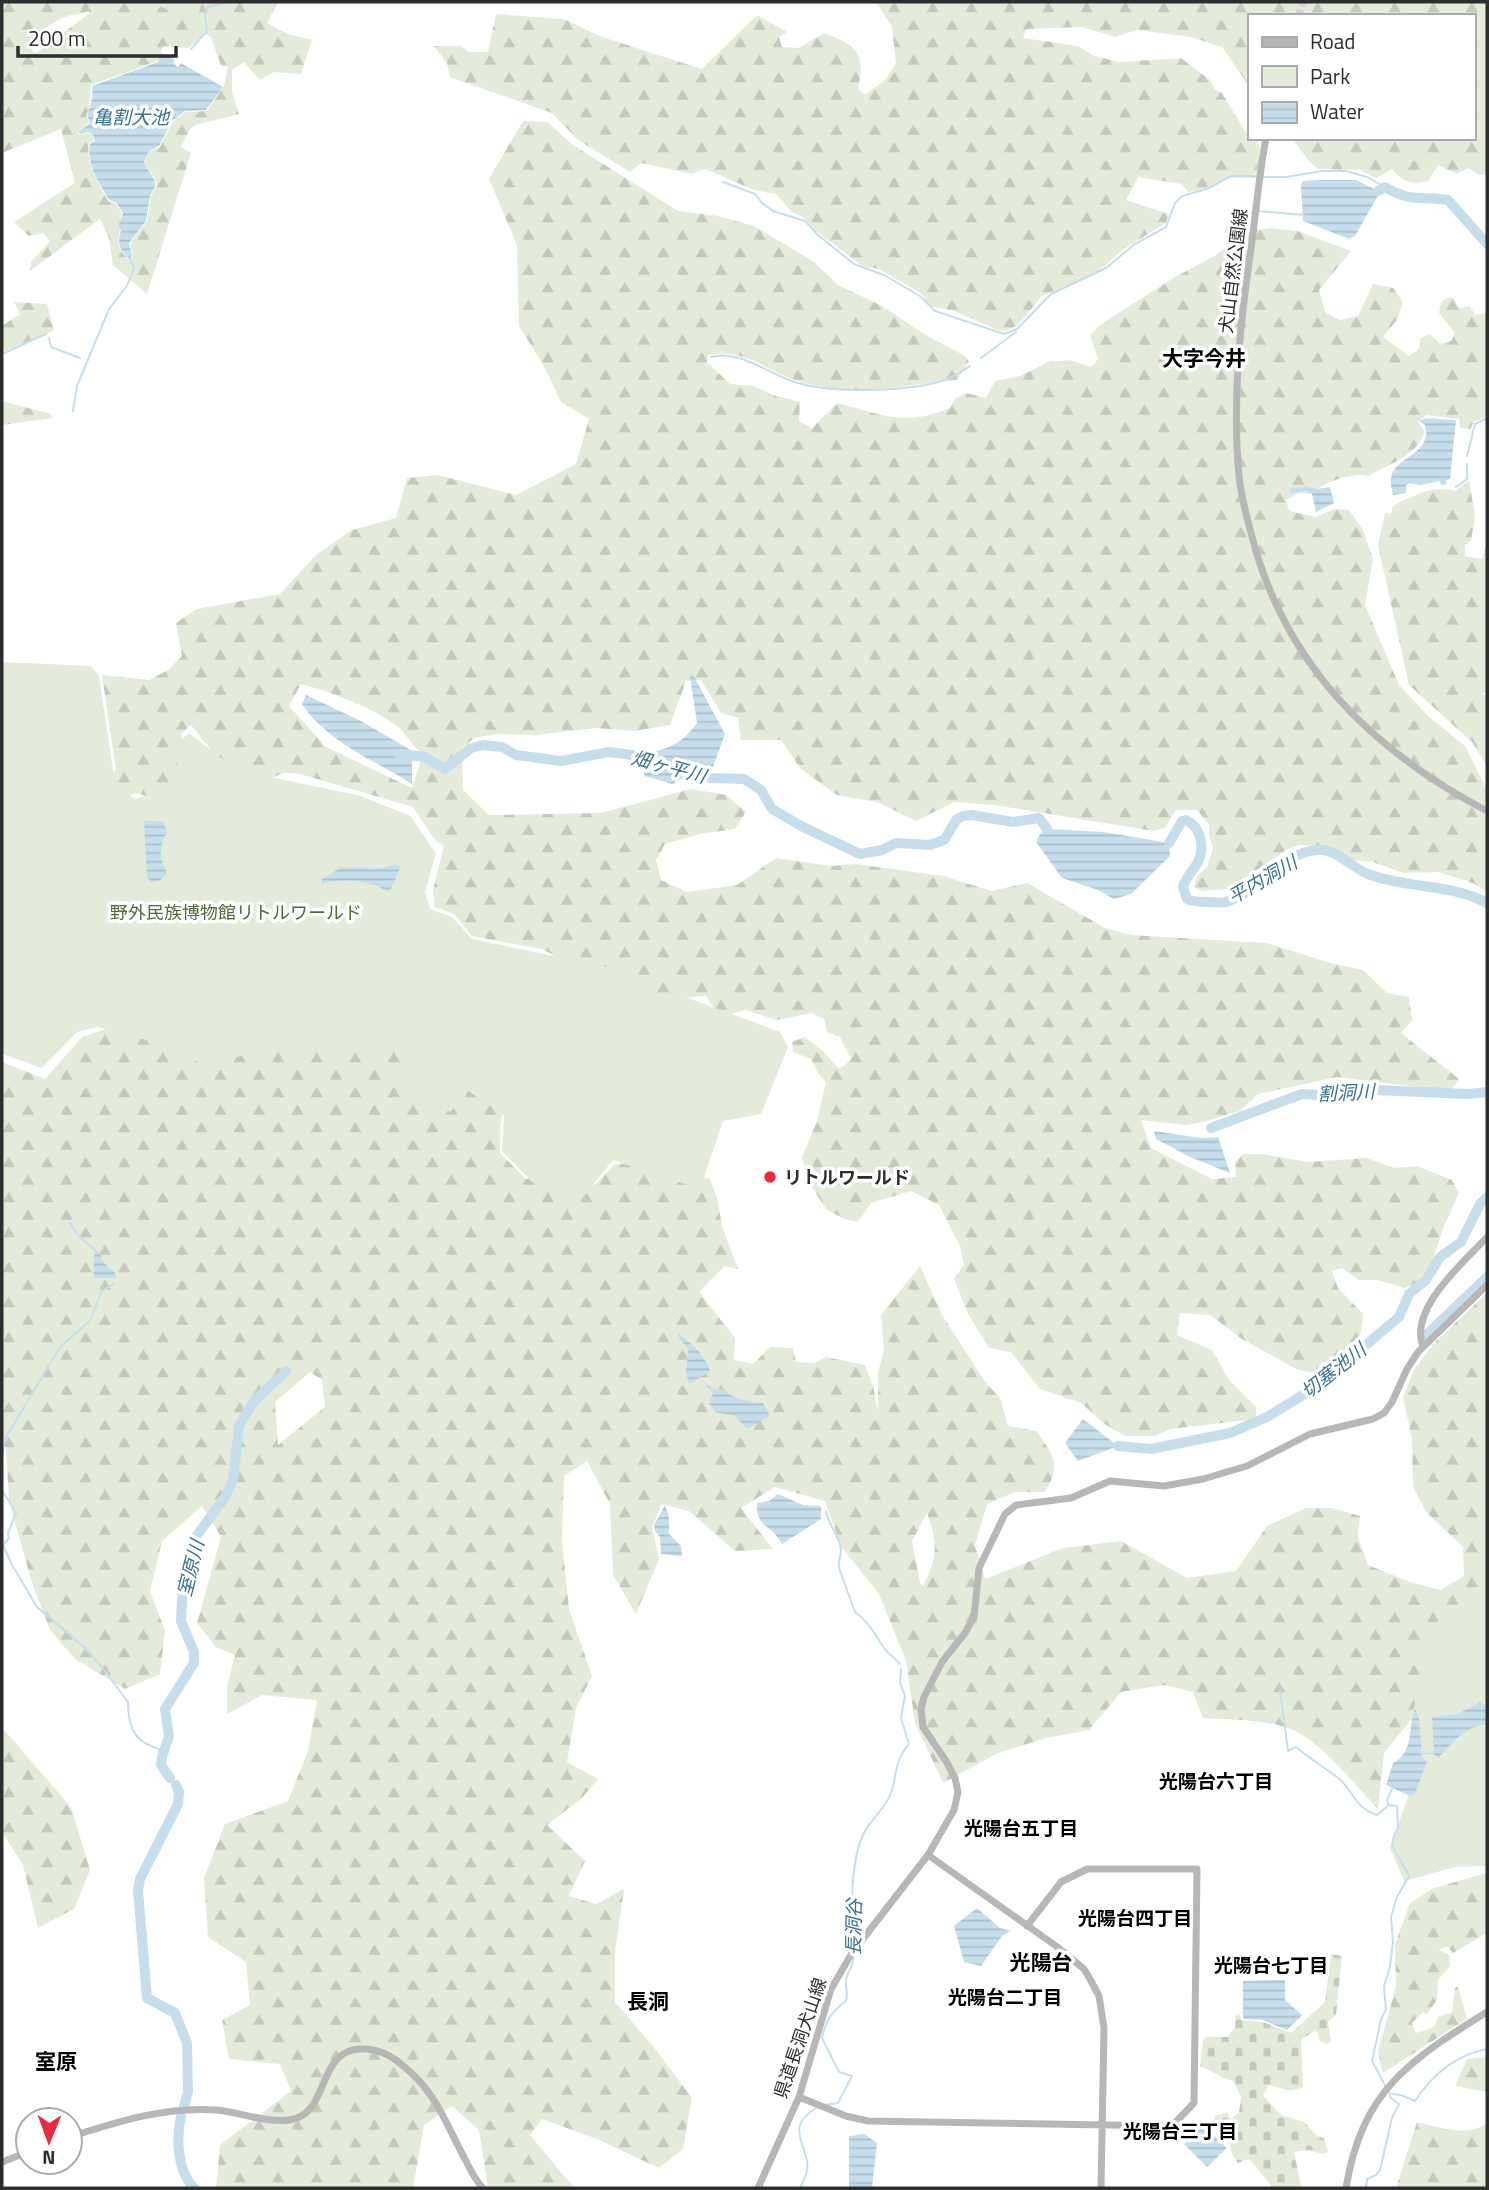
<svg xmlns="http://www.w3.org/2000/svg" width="1489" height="2190" viewBox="0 0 1489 2190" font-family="'Titillium Web','Noto Sans JP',sans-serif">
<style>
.forest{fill:url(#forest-firs);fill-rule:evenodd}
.cemetery{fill:url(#cemetery-stones)}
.park{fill:#e4ebda}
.water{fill:url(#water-rules)}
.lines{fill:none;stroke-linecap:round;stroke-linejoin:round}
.stream{stroke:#c6deec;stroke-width:2}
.river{stroke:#c6deec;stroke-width:10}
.secondary-tunnel{stroke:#d5d5d5;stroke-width:7;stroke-dasharray:7 3.5;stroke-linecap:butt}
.secondary{stroke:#b7b7b7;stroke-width:7}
.poi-dot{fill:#e92b3f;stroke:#fff;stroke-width:2.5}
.labels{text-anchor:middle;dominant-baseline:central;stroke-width:7;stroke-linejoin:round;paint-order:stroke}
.street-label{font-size:18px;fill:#2d2d2d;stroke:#fff}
.park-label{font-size:18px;fill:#526a3a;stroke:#fff}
.poi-label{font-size:18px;font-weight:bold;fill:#2d2d2d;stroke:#fff;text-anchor:start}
.water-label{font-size:19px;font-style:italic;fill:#3a7291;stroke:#fff}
.neighbourhood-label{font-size:19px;font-weight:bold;fill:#000;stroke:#fff}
.quarter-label{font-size:21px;font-weight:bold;fill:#000;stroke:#fff}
</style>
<defs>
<pattern id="forest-firs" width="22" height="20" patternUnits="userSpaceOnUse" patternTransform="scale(1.75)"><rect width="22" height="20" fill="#e4ebda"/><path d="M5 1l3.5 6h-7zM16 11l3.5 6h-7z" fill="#c4cabb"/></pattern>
<pattern id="cemetery-stones" width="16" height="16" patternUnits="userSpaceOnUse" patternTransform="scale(1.75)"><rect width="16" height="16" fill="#e4ebda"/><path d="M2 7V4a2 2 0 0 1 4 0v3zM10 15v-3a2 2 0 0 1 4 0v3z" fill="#c4cabb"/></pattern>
<pattern id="water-rules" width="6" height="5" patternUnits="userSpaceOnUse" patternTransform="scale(1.75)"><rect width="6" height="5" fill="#c6deec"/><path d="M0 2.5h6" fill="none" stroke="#aabfcb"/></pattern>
</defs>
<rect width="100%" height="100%" fill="#fff"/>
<path class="forest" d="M 2,2 L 278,2 L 267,23 L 288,34 L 312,40 L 301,74 L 274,72 L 260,80 L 244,62 L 232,70 L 232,92 L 239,114 L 196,125 L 190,129 L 181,147 L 191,153 L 147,294 L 113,265 L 109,238 L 100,219 L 30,271 L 31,262 L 50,241 L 43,233 L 29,236 L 14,222 L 75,183 L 61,129 L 2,153 ZM 88,11 L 90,13 L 36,53 L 33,52 L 31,41 C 41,30 52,23 65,17 C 73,14 80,15 88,11 ZM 204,34 L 211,37 L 221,66 L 228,67 L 224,86 L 207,111 L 185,112 L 173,121 L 160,147 L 149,151 L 145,162 L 156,181 L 156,187 L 151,196 L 147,221 L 130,243 L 133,256 L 130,261 C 121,253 115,244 120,231 L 118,227 L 122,213 L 115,202 L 108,201 C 99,183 85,164 89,143 L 94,141 L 92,135 L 88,133 L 79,135 L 77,131 L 89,124 L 86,113 L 89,111 L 91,85 L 158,61 L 163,46 L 188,48 Z
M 876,2 L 1487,2 L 1487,174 L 1479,175 L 1468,168 L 1457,174 L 1438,165 L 1428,181 C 1411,185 1403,182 1392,169 L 1376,178 L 1360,170 L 1318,169 L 1308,160 L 1292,138 L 1473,138 L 1473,16 L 1249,16 L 1249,86 L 1222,47 L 1191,37 L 1137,30 L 1115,37 L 1082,27 L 1026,29 L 1023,38 L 1078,46 L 1094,56 L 1120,62 L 1181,58 L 1210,80 L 1215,90 L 1222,93 L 1249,138 L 1257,138 L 1260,151 L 1256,178 L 1229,178 L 1204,189 L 1188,192 L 1182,184 L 1138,177 L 1126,200 L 1169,214 L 1166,223 L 1122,250 L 1105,266 L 1080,281 L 1042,296 L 1018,325 L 1006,331 L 997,330 L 954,311 L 930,306 L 922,294 L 879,269 L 862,266 L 816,231 L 804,218 L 792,212 L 776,194 L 754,190 L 705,169 L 692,174 L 641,163 L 630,172 L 578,140 L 552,113 L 450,77 L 447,63 L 434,46 L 461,46 L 469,52 L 488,52 L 496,14 L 564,19 L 602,37 L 702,69 L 757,15 L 787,32 L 779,37 L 782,47 L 799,48 L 824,33 C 857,46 866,52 858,89 L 865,95 L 885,80 L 896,63 L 892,27 Z
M 523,121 L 547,122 L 573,145 L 678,211 L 718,216 L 754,226 L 814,262 L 838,285 L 882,306 L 924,334 L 965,356 L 969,362 L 957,380 C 919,383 881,392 843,389 C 828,388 808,385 795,380 C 764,369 743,348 708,355 L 707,362 L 730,384 L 753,386 L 776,396 L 800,402 L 799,421 L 812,428 L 837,403 C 884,415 903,427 950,408 L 956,398 L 966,393 L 986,398 L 995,381 L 1020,376 L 1048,362 L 1070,360 L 1091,367 L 1098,359 L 1090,335 L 1100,325 L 1175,277 L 1216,255 L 1246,232 L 1269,228 L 1297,231 L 1351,251 L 1319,290 L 1325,312 L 1340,320 L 1358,316 L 1373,284 L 1393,288 L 1403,302 L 1397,320 L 1383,337 L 1409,356 L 1418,350 L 1421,338 L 1430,334 L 1440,344 L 1451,341 L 1455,333 L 1439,313 L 1441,303 L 1446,298 L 1453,298 L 1459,308 L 1470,306 L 1475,315 L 1487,313 L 1487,416 L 1474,422 L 1470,429 L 1460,428 L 1459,419 L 1426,415 L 1418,422 L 1425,432 C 1415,457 1391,463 1368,476 C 1353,471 1321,484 1309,494 L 1299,493 L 1286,500 L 1289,511 L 1316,517 L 1334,509 L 1349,510 L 1363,530 L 1373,559 L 1365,605 L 1399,685 L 1428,716 L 1465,746 L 1487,790 L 1487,892 L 1475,884 L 1439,872 L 1403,873 L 1373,862 L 1353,860 L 1328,846 L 1299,845 L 1288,849 L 1229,889 L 1203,891 L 1194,887 L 1197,876 L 1207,867 L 1213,848 L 1209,835 L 1209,825 L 1197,810 L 1176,810 L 1165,828 L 1153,831 L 995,805 L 954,802 L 916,821 L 877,802 L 837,795 L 801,769 L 781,740 L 741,740 L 738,718 L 721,713 L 701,680 L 686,681 L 670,725 L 634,731 L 596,728 L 536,735 L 495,734 L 474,738 L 462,748 L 463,790 L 489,815 L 601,813 L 691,789 L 726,795 L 746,812 L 735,829 L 700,834 L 665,844 L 656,860 L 661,880 L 687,892 L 737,885 L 776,858 L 831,866 L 856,864 L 943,876 L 992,891 L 1027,883 L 1105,928 L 1131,935 L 1266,943 L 1334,964 L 1363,970 L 1387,993 L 1409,997 L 1412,1021 L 1401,1033 L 1459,1079 L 1451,1091 L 1337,1077 L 1258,1094 L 1240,1111 L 1207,1121 L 1187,1125 L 1141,1120 L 1151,1148 L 1212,1179 L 1236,1177 L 1235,1162 L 1243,1154 L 1262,1154 L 1308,1162 L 1366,1158 L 1394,1168 L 1417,1166 L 1452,1180 L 1459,1193 L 1444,1226 L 1432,1262 L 1419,1282 L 1405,1288 L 1377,1280 L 1359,1280 L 1342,1268 L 1332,1271 L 1338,1288 L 1363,1314 C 1362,1351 1346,1351 1321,1374 L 1298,1370 L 1242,1339 L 1210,1315 L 1180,1313 L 1177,1335 L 1212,1350 L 1229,1380 L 1256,1407 L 1256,1419 L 1170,1429 L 1155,1436 L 1125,1436 L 1106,1425 L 1081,1403 L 1040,1389 L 1011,1352 L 989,1348 L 967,1312 L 954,1278 L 964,1265 L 960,1246 L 939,1205 L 911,1191 L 871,1203 L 858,1222 L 845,1219 L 827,1210 L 809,1183 L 802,1157 L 817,1121 L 826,1082 L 818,1073 L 811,1059 L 793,1052 L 792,1042 L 805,1037 L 824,1052 L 838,1068 L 844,1066 L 851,1059 L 840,1037 L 827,1032 L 824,1019 L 812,1013 L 777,1020 L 745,1010 L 720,1017 L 706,996 L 683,998 L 667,1007 L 584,972 L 542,949 L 472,936 L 454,914 L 434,907 L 433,890 L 444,846 L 435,840 L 413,807 L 300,774 L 284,773 L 251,786 L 222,763 L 191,725 L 181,734 L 190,769 L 164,804 L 138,793 L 113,799 L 101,782 L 116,770 L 102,675 L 149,680 L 168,670 L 182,656 L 176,623 L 197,609 L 280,594 L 317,554 L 352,530 L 396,518 L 407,478 L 437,475 L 516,495 L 576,464 L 589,419 L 561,402 L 544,366 L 519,326 L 517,245 L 489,179 ZM 301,684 C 333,693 370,706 397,726 C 408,734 411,747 423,753 L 412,788 L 326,747 L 289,706 Z
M 14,302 L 47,304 L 54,331 L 2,352 L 2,326 L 20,314 Z
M 2,401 L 51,414 L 52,418 L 2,425 Z
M 1469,480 L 1475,515 L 1471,541 L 1465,545 L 1465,556 L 1482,559 L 1487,543 L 1487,693 L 1482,693 L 1487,697 L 1487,766 L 1472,742 L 1409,685 L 1378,545 L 1385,513 L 1391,514 L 1393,506 C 1414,495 1432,485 1455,491 Z
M 118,1025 L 288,1035 L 415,1049 L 461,1084 L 506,1099 L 500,1125 L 500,1153 L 526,1179 L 541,1176 L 583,1188 L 596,1184 L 615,1164 L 632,1163 L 710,1179 L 717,1198 L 722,1226 L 738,1269 L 725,1266 L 699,1292 L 735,1338 L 734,1360 L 753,1364 L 770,1347 L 793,1348 L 796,1362 L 815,1363 L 826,1357 L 865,1365 L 873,1386 L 878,1412 L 878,1372 L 884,1350 L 881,1315 L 920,1266 L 942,1315 L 986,1383 L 1000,1398 L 1008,1426 L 1037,1431 C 1053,1456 1062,1464 1045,1492 L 1015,1492 L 987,1504 L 975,1545 L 985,1579 L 1063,1548 L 1121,1541 L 1187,1578 L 1236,1571 L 1267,1526 L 1306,1508 L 1332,1508 L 1360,1516 L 1358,1537 L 1368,1565 L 1410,1582 L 1440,1590 L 1464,1576 L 1463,1547 L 1426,1512 L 1413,1486 L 1412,1439 L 1403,1397 L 1414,1370 L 1434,1343 L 1487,1293 L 1487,1705 L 1418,1711 L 1384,1753 L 1378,1809 C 1354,1784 1326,1747 1295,1731 C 1271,1719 1230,1720 1203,1718 L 1193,1692 L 1164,1685 L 1121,1692 L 1089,1730 L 1046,1738 L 998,1753 L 943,1783 L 915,1723 L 906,1661 L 879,1594 L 841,1546 L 825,1501 L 775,1487 L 741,1508 L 773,1549 L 735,1551 L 689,1511 L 662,1504 L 652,1527 L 659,1559 L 636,1614 L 613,1575 L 610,1504 L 587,1461 L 564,1476 L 562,1539 L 569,1609 L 592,1676 L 576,1708 L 567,1762 L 598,1779 L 582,1798 L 547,1825 L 585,1861 L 569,1896 L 596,1904 L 624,1889 L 615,1951 L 615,2002 L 653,2046 L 692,2098 L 683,2149 L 659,2168 L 597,2139 L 542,2119 L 530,2135 L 574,2188 L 488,2188 L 479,2130 L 452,2106 L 424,2125 L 413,2188 L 216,2188 L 220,2145 L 291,2091 L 280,2064 L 229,2059 L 222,2020 L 250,2005 L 246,1962 L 208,1937 L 204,1878 L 225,1824 L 288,1801 L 308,1751 L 317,1700 L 262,1695 L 227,1714 L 227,1687 L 235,1655 L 216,1647 L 197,1623 L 221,1537 L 202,1506 L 162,1541 L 150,1591 L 165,1631 L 160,1674 L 125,1689 L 75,1659 L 50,1630 L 32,1583 L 9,1500 L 6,1449 L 2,1437 L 2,1062 L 45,1079 L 82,1037 ZM 310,1372 L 322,1380 L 325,1407 L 278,1445 L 275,1402 ZM 927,1513 C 938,1544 938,1557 923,1586 L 920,1583 L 912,1541 Z
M 2,1730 L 6,1732 L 71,1807 L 90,1870 L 74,1909 L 38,1928 L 23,1865 L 2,1832 Z
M 1487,1873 L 1487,1933 L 1453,1953 L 1447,1946 L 1439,1950 L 1449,1955 L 1450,1966 L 1438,1980 L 1437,2000 L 1427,2014 L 1423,2012 L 1412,2023 L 1416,2033 L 1434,2027 L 1438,2017 L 1452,2012 L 1455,1988 L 1458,1986 L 1467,2019 L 1383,2073 L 1378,2052 L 1396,1986 L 1395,1944 L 1410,1903 L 1434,1888 Z
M 1487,2057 L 1487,2092 L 1455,2086 L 1467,2059 Z
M 1417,2122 C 1439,2127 1467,2138 1487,2123 L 1487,2188 L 1396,2188 Z"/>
<path class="cemetery" d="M 1331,1954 L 1342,1956 L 1336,2015 L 1328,2022 L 1331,2040 L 1327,2044 L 1319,2041 L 1318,2032 L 1314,2031 L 1301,2040 L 1303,2087 L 1291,2091 L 1269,2085 L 1263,2095 L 1281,2115 L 1304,2122 L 1317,2136 L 1324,2138 L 1328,2152 L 1323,2154 L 1309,2150 L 1294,2152 L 1301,2186 L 1307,2188 L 1271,2188 L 1271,2185 L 1249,2159 L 1238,2163 L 1232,2154 L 1230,2145 L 1213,2126 L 1215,2116 L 1227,2112 L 1231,2119 L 1239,2113 L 1241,2097 L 1233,2081 C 1220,2078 1213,2070 1200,2067 L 1203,2040 L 1205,2037 L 1228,2037 L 1235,2027 L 1235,2016 L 1240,2014 L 1241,2020 L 1263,2022 L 1291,2033 L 1325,2002 Z"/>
<path class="park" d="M 146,2 L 202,2 L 197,19 Z
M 2,662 L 91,666 L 99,676 L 115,784 L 135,799 L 176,786 L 179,742 L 189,733 L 237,770 L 361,796 L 410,816 L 436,853 L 425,892 L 430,909 L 452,917 L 472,939 L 617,969 L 660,999 L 680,995 L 780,1032 L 788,1047 L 761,1114 L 723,1121 L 700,1189 L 613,1160 L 582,1198 L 538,1188 L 502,1151 L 504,1115 L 464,1088 L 451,1112 L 399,1088 L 401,1066 L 408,1052 L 364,1044 L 278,1047 L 203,1065 L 176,1048 L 98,1027 L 77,1032 L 42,1068 L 2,1054 Z
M 1472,1604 L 1487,1606 L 1487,1866 L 1455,1867 L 1404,1881 L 1390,1848 L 1420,1762 L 1410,1727 L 1431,1625 Z"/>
<path class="water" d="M 161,53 L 175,60 L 173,63 L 178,67 L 181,63 L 223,87 L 206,110 L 185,111 L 172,121 L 159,146 L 149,151 L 144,162 L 155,181 L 155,187 L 150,196 L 146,221 L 129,243 L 132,256 L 130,260 C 121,252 116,243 121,231 L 118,227 L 123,213 L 116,202 L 109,200 C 99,183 86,165 90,144 L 95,141 L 93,135 L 88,132 L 80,134 L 78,131 L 90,124 L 87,113 C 91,109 93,93 92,86 L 158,62 Z
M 1320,180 L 1356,180 L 1380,192 L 1355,236 L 1349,239 L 1303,221 L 1301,184 L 1303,181 Z
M 1426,418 L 1456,420 L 1450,479 L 1446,480 L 1447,484 L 1441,485 L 1440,481 L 1420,485 L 1409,483 L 1406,486 L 1406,493 L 1393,495 C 1392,490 1390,483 1391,478 C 1394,456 1433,455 1425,425 L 1419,421 Z
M 1305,487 L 1317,489 L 1330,487 L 1334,503 L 1316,512 L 1312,494 L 1305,491 L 1291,493 L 1289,491 L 1291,488 Z
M 692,673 L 725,734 L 709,778 L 686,777 L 672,784 L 645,776 L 636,754 C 663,751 680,747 697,723 L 690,677 Z
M 306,695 L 361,721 L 412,751 L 412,784 C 374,760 327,742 302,704 Z
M 144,821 L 163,821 L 167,832 C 158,848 160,858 167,874 L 159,881 L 152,882 L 147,878 Z
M 1047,829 L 1103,832 L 1169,843 L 1170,856 L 1131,894 L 1114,899 L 1098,890 L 1062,878 L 1036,842 L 1040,834 Z
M 395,864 L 401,866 L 391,889 L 387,891 C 365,879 345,878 321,884 L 322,879 L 342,867 L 383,868 Z
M 1154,1131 L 1201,1138 L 1218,1137 L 1230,1173 L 1190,1157 L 1156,1139 Z
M 95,1250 L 99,1252 L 104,1263 L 115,1273 L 116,1278 L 95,1278 L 93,1272 Z
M 679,1334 C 692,1344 704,1353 710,1371 L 689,1384 L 686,1371 L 688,1349 L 679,1338 Z
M 702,1379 L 712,1389 L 722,1389 C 730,1397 752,1404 763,1403 L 770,1416 L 747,1429 L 735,1416 L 715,1412 L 709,1403 L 713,1394 Z
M 1083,1419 L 1118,1446 L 1078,1461 L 1065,1443 Z
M 778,1494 L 803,1505 L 821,1506 L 821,1519 L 782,1544 C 772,1524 756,1529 757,1503 L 769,1501 Z
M 665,1505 L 669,1517 L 669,1534 L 681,1546 L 682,1556 L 661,1554 L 660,1537 L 655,1531 L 654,1525 Z
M 1480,1702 L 1487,1708 L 1487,1724 C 1463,1726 1453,1744 1438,1758 L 1434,1754 L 1432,1717 L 1458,1714 Z
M 1415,1709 L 1419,1718 L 1422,1758 L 1427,1761 L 1415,1794 L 1410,1796 L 1386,1785 L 1393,1763 C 1414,1753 1408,1728 1415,1709 Z
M 977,1908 L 1000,1928 L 1011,1931 L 1002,1936 L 981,1966 L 964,1962 L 954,1926 Z
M 1285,1980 L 1285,2000 L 1302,2015 L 1287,2030 L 1262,2020 L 1243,2019 L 1243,1981 Z
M 1202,2124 L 1227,2148 L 1207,2167 L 1184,2144 Z
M 864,2134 L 877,2143 L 872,2188 L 849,2188 L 849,2136 Z"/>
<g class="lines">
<path class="stream" d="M 191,49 L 207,31 L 205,15 L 208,7 L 229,2
M 1262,177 L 1286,177 L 1322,171 L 1346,171 L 1367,177 L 1385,187
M 723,182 L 755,194 L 762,203 L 773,211 L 805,221 L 818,235 L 854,264 L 884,275 L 920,296 L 935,311 L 1004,334 L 1017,329 L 1051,294 L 1106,268 L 1135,244 L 1166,227 L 1175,203 L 1182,196 L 1207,189 L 1231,176 L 1257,176
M 1258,211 L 1304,215
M 1226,232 L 1230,219 L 1253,213
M 49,338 L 51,347 L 80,358
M 2,354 L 46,334
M 711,357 C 737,349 768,373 792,381 C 827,394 906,392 942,381 C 952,378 962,372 970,366
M 981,358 L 1016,332
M 73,411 L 77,386 L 109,309 L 127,286 L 134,268 L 130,259
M 1467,456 L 1475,424 L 1487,418
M 1456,487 L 1467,479 L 1467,464
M 70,1223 L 76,1233 L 95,1250
M 2,1458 L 5,1439 L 60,1347 L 90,1321 L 101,1292 L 113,1284
M 2,1490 L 16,1513 L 8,1533 L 9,1538 L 3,1545 L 11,1563 L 37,1607 L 84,1647 L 102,1667 L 128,1702 C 128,1717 131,1737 147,1744 C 153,1747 158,1748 164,1752
M 826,1511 C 828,1525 840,1536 841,1550 C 841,1557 838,1561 839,1568 L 855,1612 C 869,1622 874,1633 884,1648 C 888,1654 895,1658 900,1664
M 1280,1690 L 1288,1751 L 1296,1747 C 1309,1758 1323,1767 1337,1777 C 1353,1789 1353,1807 1377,1815 L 1389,1805 L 1397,1806 L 1398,1827 L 1394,1836 L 1392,1845 L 1409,1876 L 1397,1897 L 1391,1917 L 1393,1942 L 1390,1967 L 1384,1986 L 1386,2010 L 1381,2019 L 1372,2061 L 1386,2087
M 1421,1754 L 1433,1753
M 1388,1804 L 1387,1800 L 1393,1787
M 852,1947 L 850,1934 C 853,1905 850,1859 864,1833 C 871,1819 886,1808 891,1793 C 897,1774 895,1759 909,1744 L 901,1718 L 905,1696 L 900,1682 L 901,1669
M 1392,2094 L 1401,2095 L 1415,2101 C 1432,2075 1456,2055 1487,2049
M 825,2105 L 838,2103 L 852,2076 L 839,2072 L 822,2038 C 826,2020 831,2012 846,2001 C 848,1993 846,1990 846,1983 C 845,1974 854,1966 854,1956
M 800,2188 C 804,2180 809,2171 807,2161 C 802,2137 788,2126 816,2108
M 1366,2188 L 1367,2179 L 1376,2175 L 1380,2170 L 1392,2118 L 1399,2104 L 1391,2098 L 1389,2092"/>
<path class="river" d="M 1378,191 L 1385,187 C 1409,202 1422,196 1448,200 L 1487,244
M 399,754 L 425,757 L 445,769 L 471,748 L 483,745 L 502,747 L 516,755 L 561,761 L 609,752 L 646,757
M 697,773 L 709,778 L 744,779 L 761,790 L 772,809 L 803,827 L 860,854 L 882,850 L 896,843 L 930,845 L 944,840 L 957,819 L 963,816 L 972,815 L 1013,822 L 1039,818 L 1047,829
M 1169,843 L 1182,821 L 1186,820 C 1201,827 1205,847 1198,862 C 1193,871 1186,877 1183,887 L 1187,899 C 1194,902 1200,902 1207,902 C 1214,902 1223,904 1229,901 C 1260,890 1280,854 1316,850 C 1337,848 1350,867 1368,874 C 1407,889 1450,883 1487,903
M 1211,1128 L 1302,1094 L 1319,1095 L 1339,1089 L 1353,1089 L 1468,1094 L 1487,1092
M 1426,1335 L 1487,1277
M 1118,1446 L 1151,1449 L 1230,1433 L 1267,1417 L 1316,1387 L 1399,1317 L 1409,1294 L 1426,1280 L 1440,1257 L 1461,1242 L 1480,1204 L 1487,1197
M 170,1778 L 161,1765 L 162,1757 L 169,1736 L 165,1709 L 194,1663 L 194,1652 L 181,1621 L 183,1582 L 191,1548 L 195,1538 L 225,1497 L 233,1480 L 239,1426 L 254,1401 L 286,1371
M 176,1785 L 179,1792 L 178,1804 L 140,1879 L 138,1890 L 147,1998 L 175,2013 L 187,2043 L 188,2092 L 184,2106
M 181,2116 C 176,2138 177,2171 194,2188"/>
<path class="secondary-tunnel" d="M 1298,16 L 1303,2"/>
<path class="secondary" d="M 1266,138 C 1259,175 1256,212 1251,249 C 1240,323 1232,401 1239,476 C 1241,496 1246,514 1251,533 C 1284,664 1371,750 1487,811
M 1423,1347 C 1408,1309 1464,1262 1487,1237
M 928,1855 L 1056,1946 L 1084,1969 L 1090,1979 L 1099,1996 L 1104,2028 L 1101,2188
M 799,2097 L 846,2116 L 868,2121 L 1172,2126 L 1194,2103 L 1197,1869 L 1087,1869 L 1061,1882 L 1027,1926
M 70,2137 C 116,2122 166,2106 216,2110 C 240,2112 265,2123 289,2120 C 330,2115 316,2052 359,2049 C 375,2048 390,2054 402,2065 C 437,2092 446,2125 466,2161 C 471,2171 475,2180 483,2188
M 2,2162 L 28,2152
M 758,2188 L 799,2097 L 831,1989 L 852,1953 L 928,1855 L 954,1810 L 958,1792 L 955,1778 L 946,1761 L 923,1727 L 921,1709 L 924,1697 L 942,1662 L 965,1633 L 974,1617 L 979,1568 L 1005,1514 L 1016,1505 L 1071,1498 L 1110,1481 L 1164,1486 L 1203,1479 L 1247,1466 L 1310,1434 L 1373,1419 L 1384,1413 L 1392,1402 L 1407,1369 L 1418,1352 L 1487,1285
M 1346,2188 C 1362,2091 1408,2061 1487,2012"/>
</g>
<circle class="poi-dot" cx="770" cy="1177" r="7"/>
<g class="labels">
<g class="street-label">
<text transform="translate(1233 271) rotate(-83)">犬山自然公園線</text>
<text transform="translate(800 2038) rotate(-71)">県道長洞犬山線</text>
</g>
<g class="park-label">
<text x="236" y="912">野外民族博物館リトルワールド</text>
</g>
<g class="poi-label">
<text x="784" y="1177">リトルワールド</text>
</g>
<g class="water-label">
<text x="131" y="116">亀割大池</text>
<text transform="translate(669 766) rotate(15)">畑ヶ平川</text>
<text transform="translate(1262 879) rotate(-30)">平内洞川</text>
<text transform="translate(1346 1092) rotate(-3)">割洞川</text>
<text transform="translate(1333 1370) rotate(-38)">切塞池川</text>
<text transform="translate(190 1568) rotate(-76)">室原川</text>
<text transform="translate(853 1927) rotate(-89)">長洞谷</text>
</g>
<g class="neighbourhood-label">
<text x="1216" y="1780">光陽台六丁目</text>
<text x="1021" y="1827">光陽台五丁目</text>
<text x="1135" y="1917">光陽台四丁目</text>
<text x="1271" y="1964">光陽台七丁目</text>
<text x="1005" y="1996">光陽台二丁目</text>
<text x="1180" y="2130">光陽台三丁目</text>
</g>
<g class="quarter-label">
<text x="1204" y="358">大字今井</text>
<text x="1041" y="1962">光陽台</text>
<text x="648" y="2001">長洞</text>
<text x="56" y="2061">室原</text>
</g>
</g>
<rect width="1489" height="2190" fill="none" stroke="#2d2d2d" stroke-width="7"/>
<rect x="1248" y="14" width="228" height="126" fill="#ffffff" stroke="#ababab" stroke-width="2"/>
<rect x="1262" y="37" width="35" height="10" fill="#b7b7b7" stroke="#ababab" stroke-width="2"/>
<text x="1310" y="49" font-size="21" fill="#2d2d2d">Road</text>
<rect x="1262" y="66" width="35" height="21" fill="#e4ebda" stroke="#ababab" stroke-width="2"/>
<text x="1310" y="84" font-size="21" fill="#2d2d2d">Park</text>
<rect x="1262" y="102" width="35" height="21" fill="url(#water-rules)" stroke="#ababab" stroke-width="2"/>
<text x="1310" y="119" font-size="21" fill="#2d2d2d">Water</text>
<g transform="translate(49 2141) rotate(181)"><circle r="33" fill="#ffffff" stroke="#ababab" stroke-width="2"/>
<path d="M0-5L12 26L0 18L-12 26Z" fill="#e92b3f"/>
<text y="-10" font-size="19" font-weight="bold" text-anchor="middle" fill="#2d2d2d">N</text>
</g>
<path d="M18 46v10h158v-10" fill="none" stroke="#2d2d2d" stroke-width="3.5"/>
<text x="28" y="46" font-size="21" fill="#2d2d2d" stroke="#ffffff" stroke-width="5" paint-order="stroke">200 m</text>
</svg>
